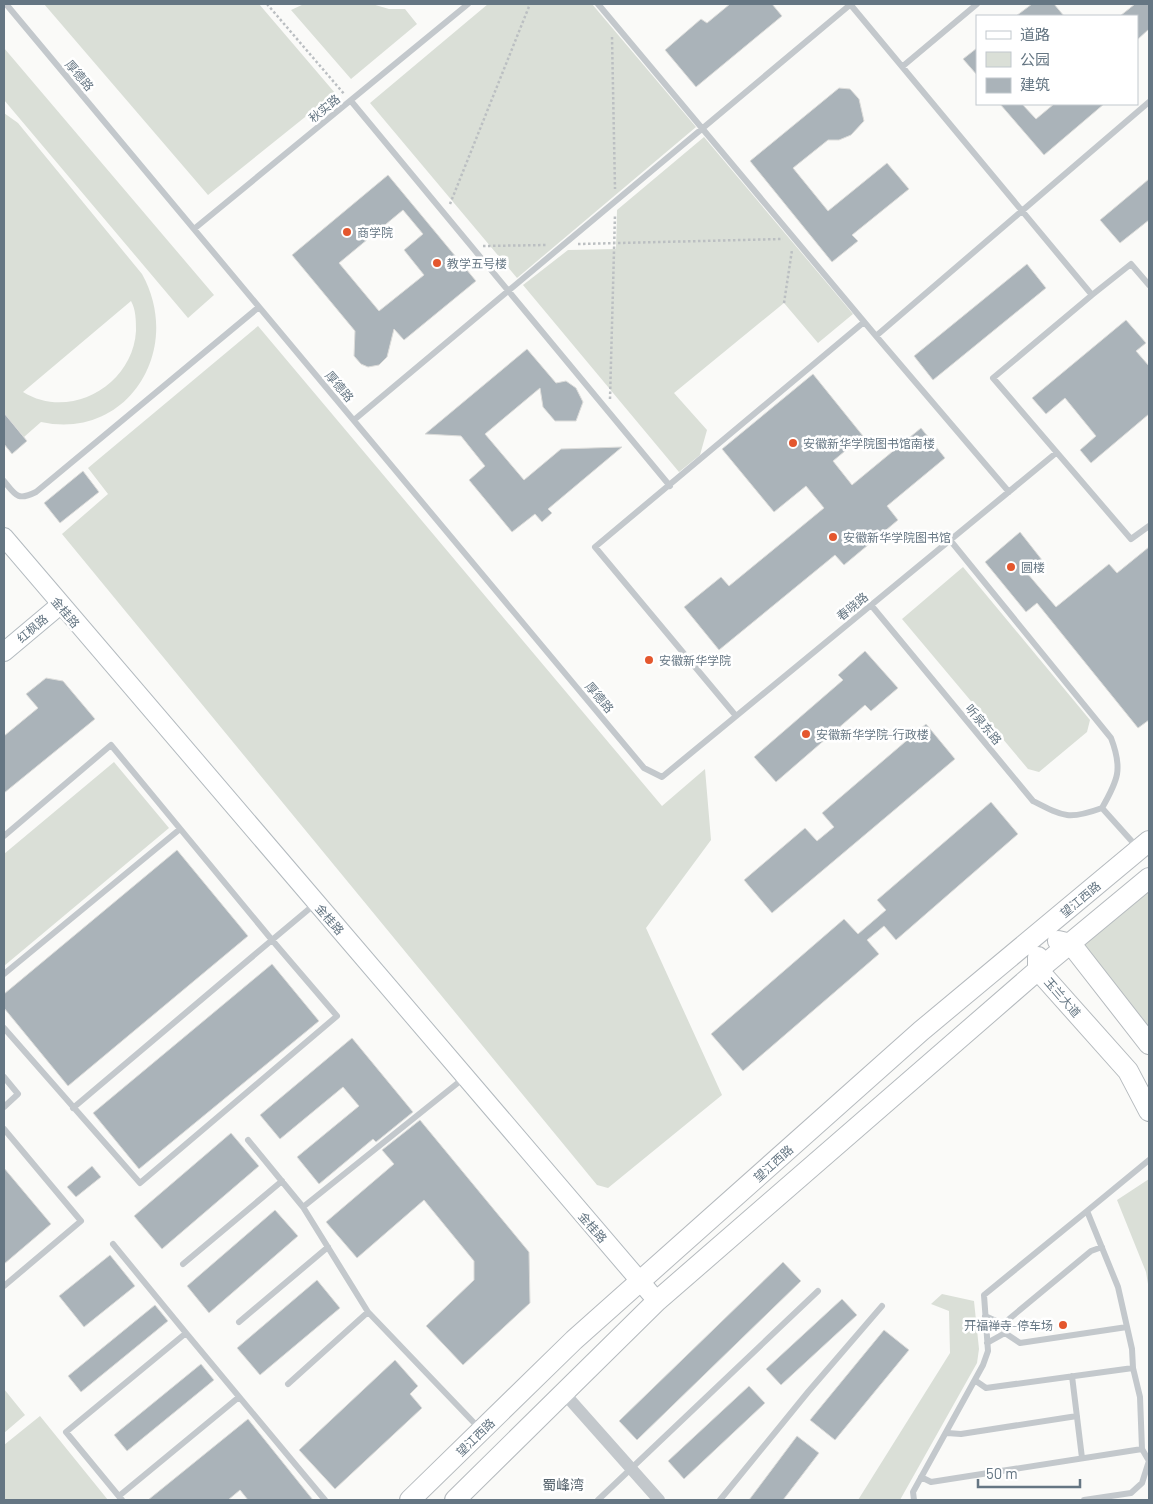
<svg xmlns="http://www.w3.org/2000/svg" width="1153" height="1504" viewBox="0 0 1153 1504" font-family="Barlow,'Noto Sans SC',sans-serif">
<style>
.green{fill:#dadfd7;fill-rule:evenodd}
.building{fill:#aab3b9;stroke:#dcdcda;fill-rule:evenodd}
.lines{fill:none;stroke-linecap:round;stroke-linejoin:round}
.secondary-casing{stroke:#b3babf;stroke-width:20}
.primary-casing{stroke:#b5babe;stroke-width:22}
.path{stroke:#bbbfc2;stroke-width:2.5;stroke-dasharray:2.5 2.5;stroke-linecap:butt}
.lane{stroke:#c3c8cc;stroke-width:6}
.street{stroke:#c3c8cc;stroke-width:12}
.secondary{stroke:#fff;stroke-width:18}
.primary{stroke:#fff;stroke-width:20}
.poi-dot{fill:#e4572e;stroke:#fff;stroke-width:2}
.labels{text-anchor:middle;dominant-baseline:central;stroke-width:5;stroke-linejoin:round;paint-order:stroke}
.street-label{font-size:12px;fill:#657683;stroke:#fff}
.poi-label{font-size:12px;fill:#657683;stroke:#fff;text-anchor:start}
.neighbourhood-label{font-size:14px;fill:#57646e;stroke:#fff}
</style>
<rect width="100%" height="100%" fill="#fafaf8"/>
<path class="green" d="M 44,4 L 259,4 L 335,93 L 208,195 Z
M 304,4 L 372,4 L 389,9 L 405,9 L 417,24 L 351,79 L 291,10 Z
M 488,4 L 592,4 L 696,127 L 517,278 L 370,103 Z
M 4,48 L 214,295 L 188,318 L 4,100 Z
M 4,113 L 18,123 L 142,274 C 184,349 128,441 41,422 L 24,437 L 4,413 ZM 131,301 C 136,310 136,321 136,331 C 133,385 70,421 23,392 Z
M 704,137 L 853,314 L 818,343 L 784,303 L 674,393 L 707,430 L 700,455 L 679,472 L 523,285 L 568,250 L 616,249 L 617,210 Z
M 258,326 L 662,806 L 705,769 L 711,840 L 646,928 L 722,1095 L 608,1188 L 597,1185 L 62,534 L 108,494 L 88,468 Z
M 963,567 L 1090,720 L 1087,732 L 1039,772 L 1028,769 L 902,619 Z
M 114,762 L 169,828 L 4,966 L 4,854 Z
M 1149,878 L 1149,1044 L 1071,944 Z
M 1149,1179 L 1149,1290 L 1146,1272 L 1117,1200 Z
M 942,1294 L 974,1301 L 979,1349 L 977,1363 L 900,1500 L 858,1500 L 950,1353 L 949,1311 L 931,1304 Z
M 4,1389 L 25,1415 L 4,1433 Z
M 40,1416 L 108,1500 L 4,1500 L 4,1445 Z"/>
<path class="building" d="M 730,4 L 772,4 L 782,16 L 696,87 L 665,50 L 701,19 L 707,23 Z
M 1032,4 L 1054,4 L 1064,16 L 1016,16 Z
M 1135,4 L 1149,4 L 1149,29 L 1137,40 L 1137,16 L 1120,16 Z
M 977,48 L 977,75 L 963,59 Z
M 839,88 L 850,89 L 859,99 L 864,121 L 851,135 L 839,140 L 828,140 L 793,168 L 828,211 L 887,163 L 909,189 L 852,235 L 858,241 L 832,262 L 750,161 Z
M 1000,104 L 1022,104 L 1036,119 L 1054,104 L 1104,104 L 1044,155 Z
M 388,175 L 476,281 L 404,340 L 394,329 L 387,357 L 379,365 L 368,367 L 361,364 L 354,356 L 355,331 L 292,255 ZM 403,210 L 423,234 L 404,250 L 424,275 L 379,311 L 339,263 Z
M 1149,179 L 1149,220 L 1120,243 L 1100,220 Z
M 1027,264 L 1046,288 L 933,380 L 914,356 Z
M 1126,320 L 1146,343 L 1136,351 L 1149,366 L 1149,414 L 1091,463 L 1080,450 L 1096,436 L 1065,398 L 1046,414 L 1032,398 Z
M 527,349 L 556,383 L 566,381 L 576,388 L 583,402 L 576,421 L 555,421 L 543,407 L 540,388 L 485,434 L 524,480 L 561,449 L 622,447 L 548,509 L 552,513 L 542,522 L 535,514 L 512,532 L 469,480 L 485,466 L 461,436 L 425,434 Z
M 813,374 L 863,436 L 833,461 L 852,485 L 921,428 L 945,458 L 887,506 L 898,520 L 844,565 L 835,555 L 719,650 L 684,607 L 721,577 L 729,586 L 824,508 L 806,486 L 774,512 L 722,449 Z
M 4,413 L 27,441 L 12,454 L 4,444 Z
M 83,471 L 99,492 L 60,523 L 44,503 Z
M 1020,532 L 1042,560 L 1027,573 L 1056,607 L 1109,564 L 1117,573 L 1149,547 L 1149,720 L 1138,728 L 1037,603 L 1026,612 L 985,562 Z
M 865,651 L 898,688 L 871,711 L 865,705 L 776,782 L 754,757 L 843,680 L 838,675 Z
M 46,678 L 63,681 L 95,719 L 4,793 L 4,736 L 38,708 L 26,694 Z
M 926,724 L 955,759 L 772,913 L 744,880 L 805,828 L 817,841 L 834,827 L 822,813 Z
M 991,802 L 1018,834 L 896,940 L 884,926 L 867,940 L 879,954 L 743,1071 L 711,1034 L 844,919 L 858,934 L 886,910 L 877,900 Z
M 177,850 L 248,936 L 68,1086 L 4,1008 L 4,994 Z
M 272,964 L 319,1021 L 139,1169 L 93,1113 Z
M 352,1038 L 413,1112 L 376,1142 L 373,1139 L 319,1184 L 297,1157 L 359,1106 L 343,1087 L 280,1139 L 260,1115 Z
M 420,1120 L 529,1252 L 530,1303 L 463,1365 L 426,1326 L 474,1280 L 474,1261 L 424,1200 L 357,1258 L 326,1222 L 394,1164 L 382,1150 Z
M 231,1133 L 259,1166 L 162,1249 L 134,1216 Z
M 92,1166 L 101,1177 L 76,1197 L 67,1187 Z
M 4,1168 L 51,1224 L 4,1264 Z
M 275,1210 L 298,1236 L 209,1313 L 187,1286 Z
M 110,1255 L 135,1286 L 84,1327 L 59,1296 Z
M 783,1262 L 801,1281 L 637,1440 L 619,1421 Z
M 317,1280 L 340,1308 L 260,1375 L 237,1348 Z
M 842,1299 L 857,1315 L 781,1385 L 766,1369 Z
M 155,1305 L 168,1321 L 81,1392 L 68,1376 Z
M 884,1330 L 909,1350 L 835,1440 L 810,1420 Z
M 395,1360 L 418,1386 L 410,1394 L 422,1408 L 335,1489 L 299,1450 Z
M 201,1364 L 214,1380 L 127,1451 L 114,1435 Z
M 749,1386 L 765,1403 L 684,1479 L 668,1461 Z
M 248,1419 L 313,1500 L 248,1500 L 240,1490 L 228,1500 L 148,1500 Z
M 797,1436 L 819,1453 L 783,1500 L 749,1500 Z"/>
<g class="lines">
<g class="secondary-casing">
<path id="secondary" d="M 4,537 L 657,1301
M 4,652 L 60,605"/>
</g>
<g class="primary-casing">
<path id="primary" d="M 1058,941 L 1071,944 L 1149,1044
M 1038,957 L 1038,970 L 1128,1071 L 1149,1111
M 410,1500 L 574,1340 L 921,1031 L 1149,841
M 455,1500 L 657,1301 L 1038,970 L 1149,878"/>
</g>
<path class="path" d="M 267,4 L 345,95
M 612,37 L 615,189
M 450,204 L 530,4
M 578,244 L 783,239
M 483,246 L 548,245
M 784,303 L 792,250
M 610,399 L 615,214"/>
<path class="lane" d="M 6,4 L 644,768 L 662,777 L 1056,453
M 598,4 L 876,336
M 850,4 L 1092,295 L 993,378 L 1131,539 L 1149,526
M 903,66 L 977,4
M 351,101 L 670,486
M 194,229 L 468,4
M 1092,295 L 1131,264 L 1149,285
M 354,420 L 851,4
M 4,481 C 16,496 18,501 36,492 L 259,307
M 1009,492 L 876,336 L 1149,102
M 950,540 L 1111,738 C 1123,769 1118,780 1102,808
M 871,605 L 1033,801 C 1064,817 1069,820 1102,808
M 736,716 L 595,547 L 864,322
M 1102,808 L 1137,847
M 4,836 L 111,745 L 272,940 L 315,904
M 4,974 L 180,829
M 4,1028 L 140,1183 L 337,1016 L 272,940 L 73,1108
M 4,1077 L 18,1094 L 4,1107
M 464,1078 L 303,1207 L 368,1312 L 479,1428
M 4,1129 L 81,1221 L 4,1286
M 248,1140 L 303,1207
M 1149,1160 L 1087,1211 L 1118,1287 L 1132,1349 L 1133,1368 L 1140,1397 L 1142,1449 L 1149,1461
M 113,1244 L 186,1333
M 183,1264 L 282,1181
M 985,1316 L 1003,1324
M 239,1322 L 328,1247
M 1005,1333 L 1020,1343 L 1127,1327
M 987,1343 L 1005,1333 L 1003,1324 L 1091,1251 L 1102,1247
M 1072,1376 L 1082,1458
M 976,1381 L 986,1388 L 1133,1368
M 288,1384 L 368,1312
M 947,1433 L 961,1434 L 1077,1416
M 921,1477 L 931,1482 L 1142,1449
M 119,1496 L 239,1397
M 122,1500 L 66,1432 L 186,1333 L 325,1500
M 598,1500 L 818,1291
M 720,1500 L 808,1392 L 882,1306
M 914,1500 L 913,1492 L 983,1365 L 988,1351 L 984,1295 L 1087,1211
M 1084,1500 L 1131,1493 L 1142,1483 L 1149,1461"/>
<path class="street" d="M 564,1393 L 659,1500"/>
<use href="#secondary" class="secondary"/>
<use href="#primary" class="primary"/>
</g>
<g class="poi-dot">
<circle cx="347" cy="232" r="5"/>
<circle cx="437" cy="263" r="5"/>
<circle cx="793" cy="443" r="5"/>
<circle cx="833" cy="537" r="5"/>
<circle cx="1011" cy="567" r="5"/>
<circle cx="649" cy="660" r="5"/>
<circle cx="806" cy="734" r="5"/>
<circle cx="1063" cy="1325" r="5"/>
</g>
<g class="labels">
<g class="street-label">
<text transform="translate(80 75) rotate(50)">厚德路</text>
<text transform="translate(324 108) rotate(-39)">秋实路</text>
<text transform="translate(340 386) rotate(50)">厚德路</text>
<text transform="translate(852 606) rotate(-39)">春晓路</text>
<text transform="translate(66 612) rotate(50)">金桂路</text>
<text transform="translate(32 628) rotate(-40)">红枫路</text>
<text transform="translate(600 697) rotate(50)">厚德路</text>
<text transform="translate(984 724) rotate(50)">听泉东路</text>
<text transform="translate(1080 899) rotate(-40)">望江西路</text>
<text transform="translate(330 919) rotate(49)">金桂路</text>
<text transform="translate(1063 997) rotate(49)">玉兰大道</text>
<text transform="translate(773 1163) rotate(-42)">望江西路</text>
<text transform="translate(593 1227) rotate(49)">金桂路</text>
<text transform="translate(475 1437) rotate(-44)">望江西路</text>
</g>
<g class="poi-label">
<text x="357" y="232">商学院</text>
<text x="447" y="263">教学五号楼</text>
<text x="803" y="443">安徽新华学院图书馆南楼</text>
<text x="843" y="537">安徽新华学院图书馆</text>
<text x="1021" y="567">圆楼</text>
<text x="659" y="660">安徽新华学院</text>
<text x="816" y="734">安徽新华学院-行政楼</text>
<text x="1053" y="1325" text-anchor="end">开福禅寺-停车场</text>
</g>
<g class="neighbourhood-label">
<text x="563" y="1484">蜀峰湾</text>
</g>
</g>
<rect width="1153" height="1504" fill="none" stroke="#657683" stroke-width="10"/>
<rect x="976" y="15" width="162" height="90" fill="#ffffff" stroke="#c1c8cd"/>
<rect x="986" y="31" width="25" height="8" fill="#ffffff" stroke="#c1c8cd"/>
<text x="1020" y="40" font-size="15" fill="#657683">道路</text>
<rect x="986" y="52" width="25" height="15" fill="#dadfd7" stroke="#c1c8cd"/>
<text x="1020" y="65" font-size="15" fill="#657683">公园</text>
<rect x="986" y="78" width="25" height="15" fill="#aab3b9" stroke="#c1c8cd"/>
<text x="1020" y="90" font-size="15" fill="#657683">建筑</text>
<path d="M978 1479v8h102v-8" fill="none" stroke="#657683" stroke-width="2.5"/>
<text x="986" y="1479" font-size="15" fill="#657683" stroke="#ffffff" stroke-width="4" paint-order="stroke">50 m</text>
</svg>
